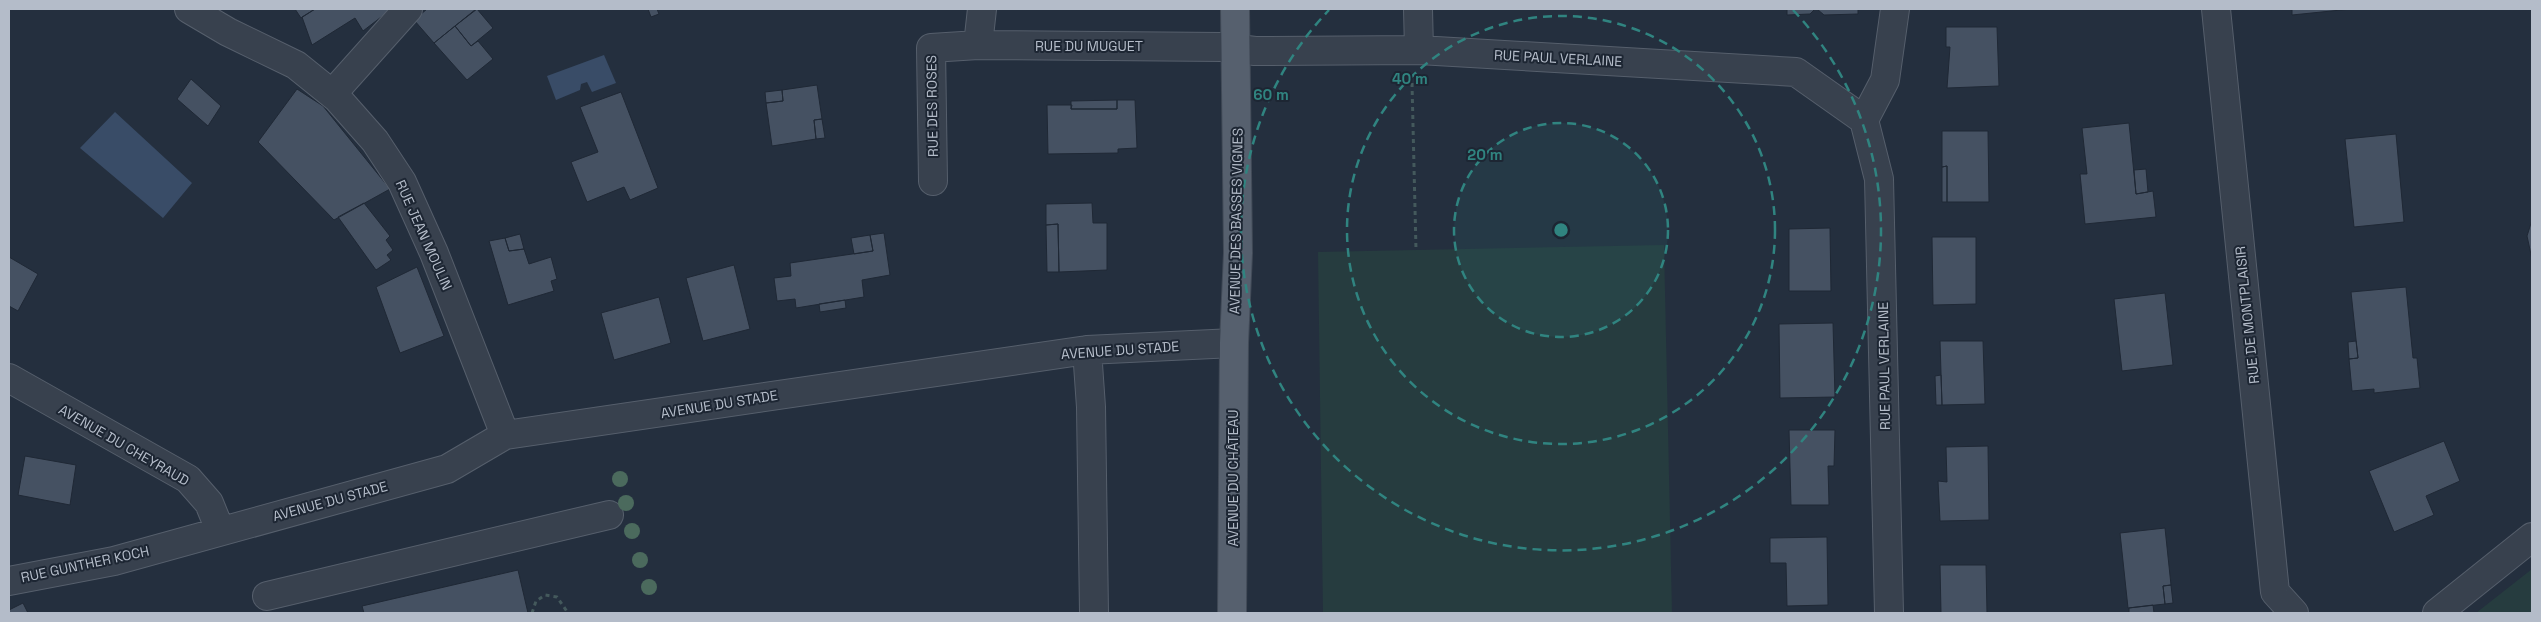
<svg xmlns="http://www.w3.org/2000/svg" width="2541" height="622" viewBox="0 0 2541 622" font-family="'Space Grotesk',sans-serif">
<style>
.green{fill:#263c3f}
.water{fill:#394c67}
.building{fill:#455162;stroke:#1f2835}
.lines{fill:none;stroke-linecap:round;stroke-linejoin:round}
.minor-casing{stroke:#565f6c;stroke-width:30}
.major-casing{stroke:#414a57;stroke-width:30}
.path{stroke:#44595c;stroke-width:3;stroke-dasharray:4 4;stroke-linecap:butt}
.minor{stroke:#38414e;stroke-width:28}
.major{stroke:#56606e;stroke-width:28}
.tree{fill:#4b6a5d}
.ring{fill:none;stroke:#308480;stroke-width:2.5;stroke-dasharray:9 6}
.labels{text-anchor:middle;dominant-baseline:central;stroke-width:4;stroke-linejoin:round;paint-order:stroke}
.street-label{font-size:14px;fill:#b4bcc9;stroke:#1d2633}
.centre{fill:#308480;stroke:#1d2633;stroke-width:2.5}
.ring-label{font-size:15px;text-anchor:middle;font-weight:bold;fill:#308480;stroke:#1d2633;stroke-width:4;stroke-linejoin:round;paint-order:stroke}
</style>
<rect width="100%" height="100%" fill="#242f3e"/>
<path class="green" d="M 1664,245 L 1672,613 L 1323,613 L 1318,252 Z
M 2532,569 L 2532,613 L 2476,613 Z"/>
<path class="water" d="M 604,55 L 616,83 L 592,92 L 587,82 L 581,84 L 580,90 L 556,100 L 547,76 Z
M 115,112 L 192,183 L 163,218 L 80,148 Z"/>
<path class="building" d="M 295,9 L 315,9 L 301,18 Z
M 315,9 L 388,9 L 389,11 L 363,31 L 355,18 L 312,45 L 302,17 Z
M 427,9 L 476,9 L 434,43 L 414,20 Z
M 477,9 L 493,28 L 471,46 L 455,26 Z
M 648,9 L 657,9 L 659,14 L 651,17 Z
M 1787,9 L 1815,9 L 1810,14 L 1787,15 Z
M 1817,9 L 1858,9 L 1858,14 L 1824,15 Z
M 2292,9 L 2351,9 L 2292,15 Z
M 455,26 L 471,46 L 478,41 L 493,59 L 467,80 L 434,43 Z
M 1946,27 L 1997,27 L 1999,86 L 1947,88 L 1950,47 L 1946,47 Z
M 191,79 L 221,106 L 208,126 L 177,99 Z
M 817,85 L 822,119 L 814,120 L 816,139 L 772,146 L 766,103 L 783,101 L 782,90 Z
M 297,89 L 323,106 L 390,189 L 334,220 L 258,142 Z
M 782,90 L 783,101 L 766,103 L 765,92 Z
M 621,92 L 658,188 L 630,200 L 624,187 L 587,202 L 571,162 L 598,152 L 580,107 Z
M 1117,100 L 1117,109 L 1071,109 L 1071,101 Z
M 1117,100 L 1135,100 L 1137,148 L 1118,149 L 1118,153 L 1048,154 L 1047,105 L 1072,105 L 1071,109 L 1117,109 Z
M 822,119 L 825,138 L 816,139 L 814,120 Z
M 2129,123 L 2136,194 L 2153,191 L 2156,217 L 2085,224 L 2080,174 L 2087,174 L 2082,128 Z
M 1942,131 L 1988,131 L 1989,202 L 1947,202 L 1947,166 L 1942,167 Z
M 2396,134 L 2404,222 L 2354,227 L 2345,139 Z
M 1947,166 L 1947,202 L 1942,202 L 1942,167 Z
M 2146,169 L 2148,192 L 2136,194 L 2134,170 Z
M 364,203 L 390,236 L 386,240 L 393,250 L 387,255 L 391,260 L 376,270 L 338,217 Z
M 1092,203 L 1093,223 L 1107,223 L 1107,270 L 1059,272 L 1058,224 L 1046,225 L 1046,204 Z
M 2532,220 L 2532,259 L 2527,236 Z
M 1058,224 L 1059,272 L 1047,272 L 1046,225 Z
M 1830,228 L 1831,291 L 1789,291 L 1789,229 Z
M 884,233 L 890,275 L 862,280 L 864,297 L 796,308 L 795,299 L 777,301 L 774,278 L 791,276 L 790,263 L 873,251 L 870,235 Z
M 520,234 L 524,249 L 509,251 L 505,238 Z
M 870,235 L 873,251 L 854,254 L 851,238 Z
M 1932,237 L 1976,237 L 1976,304 L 1933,305 Z
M 505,238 L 509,251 L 524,249 L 529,264 L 551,257 L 557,279 L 551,281 L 554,291 L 508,305 L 489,241 Z
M 9,257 L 38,274 L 18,311 L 9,306 Z
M 734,265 L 750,329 L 703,341 L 686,278 Z
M 417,267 L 444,336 L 400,353 L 376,287 Z
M 2406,287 L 2413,358 L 2417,358 L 2420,388 L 2374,393 L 2374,389 L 2352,391 L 2349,359 L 2358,358 L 2351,292 Z
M 2165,293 L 2173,365 L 2122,371 L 2114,299 Z
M 659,297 L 671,343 L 614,360 L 601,313 Z
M 845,300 L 846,308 L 820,312 L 819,304 Z
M 1833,323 L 1835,397 L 1780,398 L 1779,324 Z
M 1940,341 L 1983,341 L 1985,404 L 1942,405 Z
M 2356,341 L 2358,358 L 2349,359 L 2348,342 Z
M 1941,375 L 1942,405 L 1936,405 L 1935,376 Z
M 1789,430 L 1835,430 L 1834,466 L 1828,466 L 1829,505 L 1791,505 Z
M 2444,441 L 2460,481 L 2426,496 L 2434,515 L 2394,532 L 2369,471 Z
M 1988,446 L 1989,520 L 1940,521 L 1938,481 L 1947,482 L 1946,447 Z
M 25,456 L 76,465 L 70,505 L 18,495 Z
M 2165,528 L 2171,585 L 2163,586 L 2165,604 L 2128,608 L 2120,533 Z
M 1827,537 L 1828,605 L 1787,606 L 1786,563 L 1770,563 L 1770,538 Z
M 1940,565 L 1986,565 L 1987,613 L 1941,613 Z
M 518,570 L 528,613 L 364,613 L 362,606 Z
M 2171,585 L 2173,603 L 2165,604 L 2163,586 Z
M 23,603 L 28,613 L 9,613 L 9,610 Z
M 2153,605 L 2154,613 L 2129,613 L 2129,608 Z"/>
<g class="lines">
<g class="minor-casing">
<path id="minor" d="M 189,9 L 228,32 L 296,65 L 337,98 L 375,141 L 402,182 L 434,253 L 505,435
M 982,9 L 978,45 L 1222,47 L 1255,51 L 1419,50 L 1796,72 L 1864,120 L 1879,179 L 1889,613
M 1418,9 L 1419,50
M 2216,9 L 2275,592 L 2294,613
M 332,94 L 408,9
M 1864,120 L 1885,80 L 1895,9
M 933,181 L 931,48 L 978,45
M 1087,350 L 1091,407 L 1094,613
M 9,378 L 188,479 L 209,503 L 220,530
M 9,581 L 114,561 L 447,469 L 505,435 L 1087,350 L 1234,343
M 267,596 L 609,515
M 2437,613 L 2532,537"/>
</g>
<g class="major-casing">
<path id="major" d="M 1232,613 L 1234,343 L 1238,253 L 1235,9"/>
</g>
<path class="path" d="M 1412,83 L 1416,250
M 532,613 L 536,601 L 545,595 L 557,597 L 568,613"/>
<use href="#minor" class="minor"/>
<use href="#major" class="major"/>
</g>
<g class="tree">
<circle cx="620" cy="479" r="8"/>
<circle cx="626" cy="503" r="8"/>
<circle cx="632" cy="531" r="8"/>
<circle cx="640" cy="560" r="8"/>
<circle cx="649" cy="587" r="8"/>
</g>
<circle cx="1561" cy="230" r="107" fill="#308480" fill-opacity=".12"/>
<g class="ring">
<circle cx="1561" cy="230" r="107"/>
<circle cx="1561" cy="230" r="214"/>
<path d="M1793 10A320 320 0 1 1 1329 10"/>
</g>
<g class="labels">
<g class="street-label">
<text x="1089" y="46">RUE DU MUGUET</text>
<text transform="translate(1558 58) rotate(3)">RUE PAUL VERLAINE</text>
<text transform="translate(932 106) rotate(-91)">RUE DES ROSES</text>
<text transform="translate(1236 221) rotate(-89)">AVENUE DES BASSES VIGNES</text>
<text transform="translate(424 235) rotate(66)">RUE JEAN MOULIN</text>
<text transform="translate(2247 315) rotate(-96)">RUE DE MONTPLAISIR</text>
<text transform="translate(1120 350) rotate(-4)">AVENUE DU STADE</text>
<text transform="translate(1884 366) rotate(-91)">RUE PAUL VERLAINE</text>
<text transform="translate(719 404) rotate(-9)">AVENUE DU STADE</text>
<text transform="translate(124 445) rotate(30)">AVENUE DU CHEYRAUD</text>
<text transform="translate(1233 478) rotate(-90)">AVENUE DU CHÂTEAU</text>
<text transform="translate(330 501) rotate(-15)">AVENUE DU STADE</text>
<text transform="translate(85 564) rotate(-12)">RUE GUNTHER KOCH</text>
</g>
</g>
<circle cx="1561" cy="230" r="8" class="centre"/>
<g class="ring-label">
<text x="1410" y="84">40 m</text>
<text x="1271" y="100">60 m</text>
<text x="1485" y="160">20 m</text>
</g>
<rect width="2541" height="622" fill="none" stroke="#b4bcc9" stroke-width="20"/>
</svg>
